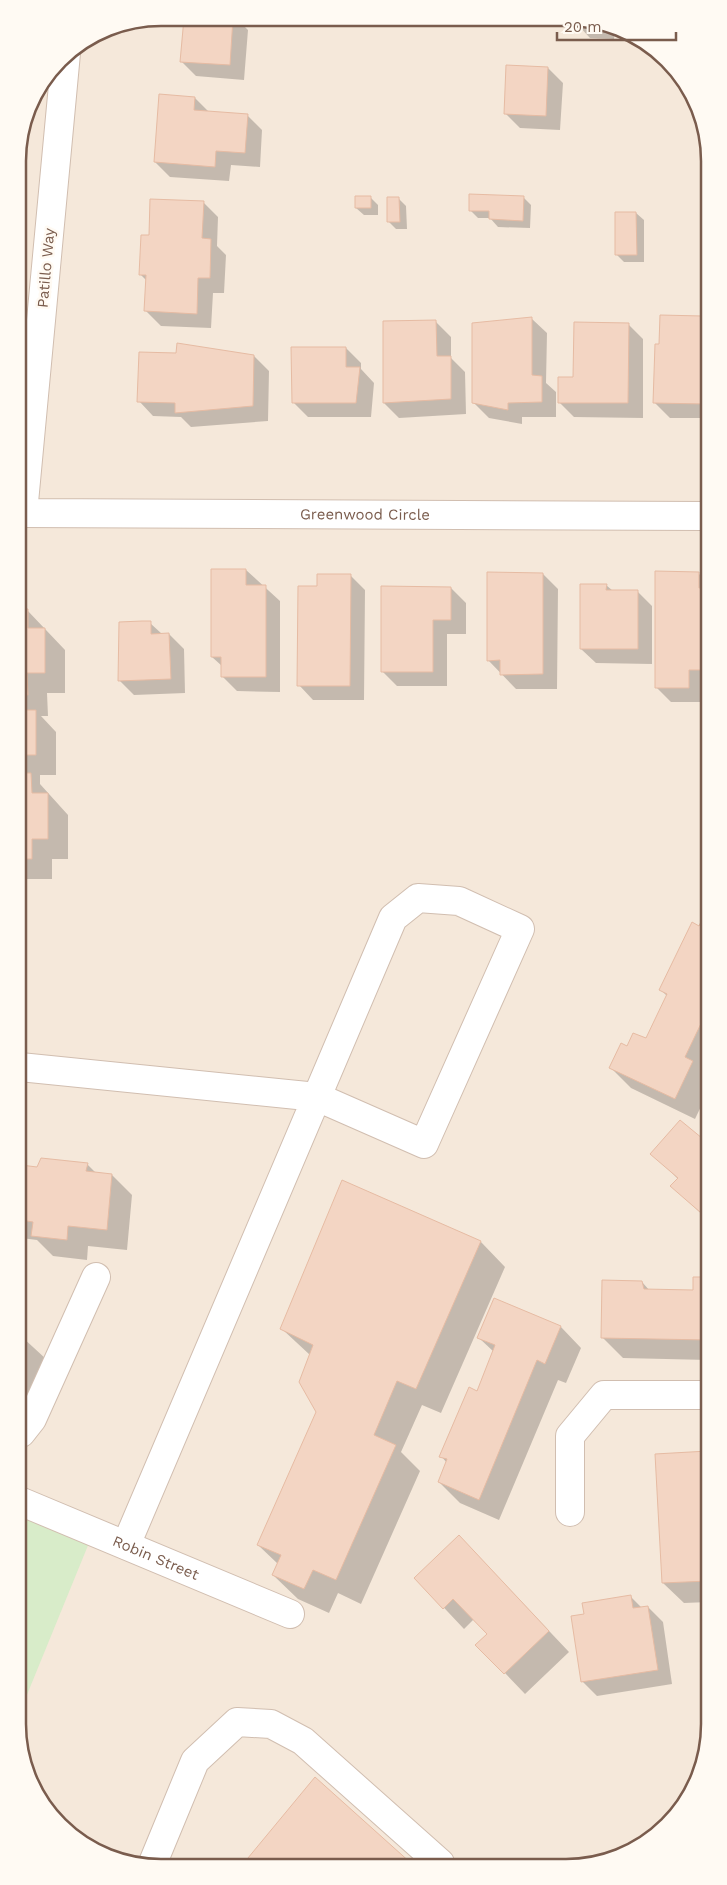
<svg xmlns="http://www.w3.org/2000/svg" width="727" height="1885" viewBox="0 0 727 1885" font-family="'Work Sans',sans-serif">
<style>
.residential{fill:#f5e8da}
.green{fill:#d8ecc9}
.shadow{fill:#0003}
.building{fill:#f3d5c3;stroke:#e6bba3}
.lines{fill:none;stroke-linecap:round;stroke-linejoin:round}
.minor-casing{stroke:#d1beb0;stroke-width:30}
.minor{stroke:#fff;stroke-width:28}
.labels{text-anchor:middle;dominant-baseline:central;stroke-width:5;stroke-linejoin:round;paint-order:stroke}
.street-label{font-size:15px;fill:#7a5c4d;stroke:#fffaf3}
.rim{fill:none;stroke:#7a5c4d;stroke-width:2.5}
</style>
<rect width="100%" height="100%" fill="#fdf6ec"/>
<path class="residential" d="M 161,18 L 594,20 L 661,53 L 705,124 L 709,1733 L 699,1779 L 674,1818 L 603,1863 L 133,1865 L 66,1832 L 22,1761 L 18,151 L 32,97 L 66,53 L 106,28 Z"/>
<path class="green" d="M 22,1514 L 89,1543 L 22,1707 Z"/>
<path class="shadow" d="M 185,18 L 236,18 L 248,30 L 244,80 L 196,76 L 181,61 Z
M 457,19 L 495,20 L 495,26 Z
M 525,20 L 594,20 L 615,31 L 614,39 L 590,38 L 578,25 L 528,22 Z
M 548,68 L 563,83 L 560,130 L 520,128 L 505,113 Z
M 195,98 L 209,112 L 247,115 L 262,130 L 260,167 L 231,165 L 229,181 L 170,177 L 155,162 Z
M 370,197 L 378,205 L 378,215 L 364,215 L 356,208 Z
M 523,197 L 531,205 L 530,228 L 498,227 L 490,218 L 478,218 L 470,210 Z
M 398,198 L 406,206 L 407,229 L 396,229 L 388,221 Z
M 203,202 L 218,217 L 217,246 L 226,255 L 224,293 L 213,293 L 211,328 L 161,326 L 146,311 L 147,281 L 140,274 L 150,236 Z
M 636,213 L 644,220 L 644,262 L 624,262 L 616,254 Z
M 702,318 L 705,321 L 706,418 L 670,418 L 655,403 L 660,346 Z
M 532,319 L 547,333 L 546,383 L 556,392 L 556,417 L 522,417 L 522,424 L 489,418 L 474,403 Z
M 436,322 L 451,337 L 451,358 L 465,372 L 466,414 L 399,418 L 384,403 Z
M 628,324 L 643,339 L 643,418 L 574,417 L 559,402 L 575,378 Z
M 346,348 L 361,363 L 361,369 L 374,383 L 371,417 L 308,417 L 293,402 Z
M 254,356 L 269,371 L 268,421 L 191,427 L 181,417 L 153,416 L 139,401 Z
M 246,570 L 280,601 L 280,692 L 237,691 L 222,676 L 222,666 L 212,657 Z
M 698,573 L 706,581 L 706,684 L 703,684 L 704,702 L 671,702 L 656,687 Z
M 543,574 L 558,589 L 557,689 L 516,689 L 488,660 Z
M 350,575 L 365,590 L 364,700 L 313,700 L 299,685 L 318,588 Z
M 606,585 L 613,591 L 637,591 L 652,606 L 652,664 L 596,663 L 581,649 Z
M 451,588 L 466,603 L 466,634 L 447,634 L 447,686 L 397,686 L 382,671 Z
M 19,610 L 27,610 L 65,650 L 65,693 L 47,693 L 48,716 L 41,716 L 56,732 L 56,775 L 40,775 L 40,784 L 68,815 L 68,859 L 52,859 L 52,879 L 20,879 Z
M 150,623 L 162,634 L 169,634 L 184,649 L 185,693 L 134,695 L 119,680 Z
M 707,912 L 707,1094 L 695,1119 L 631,1088 L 610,1067 L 628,1048 L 646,1040 L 667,996 L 661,990 Z
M 708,1145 L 708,1220 L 672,1186 L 678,1179 L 652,1153 Z
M 87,1164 L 96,1173 L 112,1175 L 132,1195 L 127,1250 L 88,1246 L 87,1260 L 53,1256 L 37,1240 L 21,1238 L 21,1166 L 38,1168 Z
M 343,1182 L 481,1242 L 505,1267 L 441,1413 L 422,1405 L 401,1452 L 420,1471 L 361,1604 L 338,1593 L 329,1613 L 298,1599 L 273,1575 L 278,1564 L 258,1545 L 318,1412 L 310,1355 L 282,1329 Z
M 708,1278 L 708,1360 L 623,1358 L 603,1338 L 642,1282 L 650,1291 L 695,1291 Z
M 495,1300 L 561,1327 L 581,1348 L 566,1383 L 558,1380 L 499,1520 L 460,1503 L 439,1482 L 447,1463 L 441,1456 L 477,1392 L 494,1352 L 479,1338 Z
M 21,1336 L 46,1359 L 25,1407 L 21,1406 Z
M 708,1452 L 709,1602 L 684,1603 L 663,1583 L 657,1455 Z
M 479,1557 L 569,1652 L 525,1694 L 505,1673 L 488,1634 L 474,1619 L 464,1629 L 416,1578 Z
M 631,1597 L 642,1608 L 648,1607 L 663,1622 L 672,1684 L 597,1696 L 582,1681 L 585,1615 Z"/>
<path class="building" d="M 184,18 L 233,18 L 230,65 L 180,62 Z
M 574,20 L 594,20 L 600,25 L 574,24 Z
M 506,65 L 548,67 L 546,116 L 504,114 Z
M 159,94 L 195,97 L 194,110 L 248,114 L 245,153 L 216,151 L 215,167 L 154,162 Z
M 469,194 L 524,196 L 523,221 L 489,219 L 489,211 L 469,211 Z
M 355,196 L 371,196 L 371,208 L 355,208 Z
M 387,197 L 399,197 L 400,222 L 387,222 Z
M 150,199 L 204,201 L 202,238 L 211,239 L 210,278 L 198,278 L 197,314 L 144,311 L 146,275 L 139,275 L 141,235 L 149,235 Z
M 615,212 L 636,212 L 637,255 L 615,255 Z
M 702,276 L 705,276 L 705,293 L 702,292 Z
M 660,315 L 702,316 L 705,339 L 705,404 L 653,403 L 655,344 L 659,344 Z
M 532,317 L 532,375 L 542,376 L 542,402 L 508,403 L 508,410 L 472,403 L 472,323 Z
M 436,320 L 437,356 L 451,356 L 451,399 L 383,403 L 383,321 Z
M 574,322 L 629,323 L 628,403 L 558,403 L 558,377 L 573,377 Z
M 177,343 L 254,355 L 253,406 L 175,413 L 175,403 L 137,402 L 139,352 L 176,353 Z
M 291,347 L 346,347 L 346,367 L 360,367 L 356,403 L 292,403 Z
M 211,569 L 246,569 L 246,585 L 266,585 L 266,677 L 221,677 L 221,657 L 211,657 Z
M 655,571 L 699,572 L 699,588 L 706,588 L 706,670 L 689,670 L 689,688 L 655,688 Z
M 487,572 L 543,573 L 543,674 L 500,675 L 500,660 L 487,661 Z
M 317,574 L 351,574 L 350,686 L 297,686 L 298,586 L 317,586 Z
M 580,584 L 607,584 L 606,590 L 638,590 L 638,649 L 580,649 Z
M 381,586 L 451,587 L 451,620 L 433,620 L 433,672 L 381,672 Z
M 19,609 L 28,609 L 28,628 L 45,628 L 45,673 L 27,673 L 28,695 L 19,696 Z
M 142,621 L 151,621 L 151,634 L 169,633 L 171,679 L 118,681 L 119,622 Z
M 19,710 L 36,710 L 36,755 L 20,755 L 20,773 L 31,773 L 32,793 L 48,793 L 48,839 L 32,839 L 32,859 L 20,859 Z
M 707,909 L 707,1011 L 685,1057 L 693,1061 L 675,1099 L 609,1068 L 621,1043 L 627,1046 L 633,1033 L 646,1038 L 667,994 L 659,990 L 692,922 L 699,926 Z
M 680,1120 L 708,1143 L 708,1219 L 670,1186 L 678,1178 L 650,1154 Z
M 41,1158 L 88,1163 L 86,1171 L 112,1174 L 107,1230 L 68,1226 L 67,1240 L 31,1236 L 33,1222 L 21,1220 L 21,1165 L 37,1167 Z
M 342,1180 L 481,1241 L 416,1389 L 397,1381 L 374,1435 L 396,1445 L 336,1580 L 313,1570 L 304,1589 L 272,1575 L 281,1555 L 257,1545 L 316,1412 L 299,1382 L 313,1345 L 280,1329 Z
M 693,1277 L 708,1277 L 708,1340 L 601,1338 L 602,1280 L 642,1281 L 644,1289 L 693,1290 Z
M 494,1298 L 561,1326 L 545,1364 L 537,1360 L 479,1500 L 438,1482 L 447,1459 L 439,1457 L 469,1387 L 477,1391 L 495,1345 L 477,1338 Z
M 708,1451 L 709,1493 L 705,1493 L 709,1581 L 662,1583 L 655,1454 Z
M 459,1535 L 549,1631 L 504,1674 L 475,1645 L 487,1634 L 453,1599 L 443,1609 L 414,1578 Z
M 631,1595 L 633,1608 L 648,1606 L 658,1670 L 581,1682 L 571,1616 L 584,1614 L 582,1603 Z
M 315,1777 L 412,1864 L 243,1864 Z"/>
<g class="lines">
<g class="minor-casing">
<g id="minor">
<path id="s1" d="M 66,53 L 23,513 L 706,516"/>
<path d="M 20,1067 L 317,1097 L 424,1144 L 520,929 L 459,901 L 418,898 L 393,918 L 126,1545"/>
<path d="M 21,1433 L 32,1419 L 96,1277"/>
<path id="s2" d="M 22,1502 L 290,1614"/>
<path d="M 570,1512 L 570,1436 L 604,1395 L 708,1395"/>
<path d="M 152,1865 L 195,1761 L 237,1722 L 271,1724 L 303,1741 L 440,1863"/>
</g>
</g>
<use href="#minor" class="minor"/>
</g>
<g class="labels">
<g class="street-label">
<text transform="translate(46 268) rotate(-85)">Patillo Way</text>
<text stroke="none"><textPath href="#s1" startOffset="804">Greenwood Circle</textPath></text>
<text stroke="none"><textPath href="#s2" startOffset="145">Robin Street</textPath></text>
</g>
</g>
<path d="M0 0H727V1885H0ZM161 26H566A135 135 0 0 1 701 161V1724A135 135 0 0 1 566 1859H161A135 135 0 0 1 26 1724V161A135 135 0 0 1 161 26Z" fill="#fffaf3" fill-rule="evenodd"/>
<path class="rim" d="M161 26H566A135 135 0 0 1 701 161V1724A135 135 0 0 1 566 1859H161A135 135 0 0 1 26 1724V161A135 135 0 0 1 161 26Z"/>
<path d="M557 32v8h119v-8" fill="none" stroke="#7a5c4d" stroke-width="2.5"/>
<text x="564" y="32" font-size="15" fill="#7a5c4d" stroke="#fffaf3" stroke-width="4" paint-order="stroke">20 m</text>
</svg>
